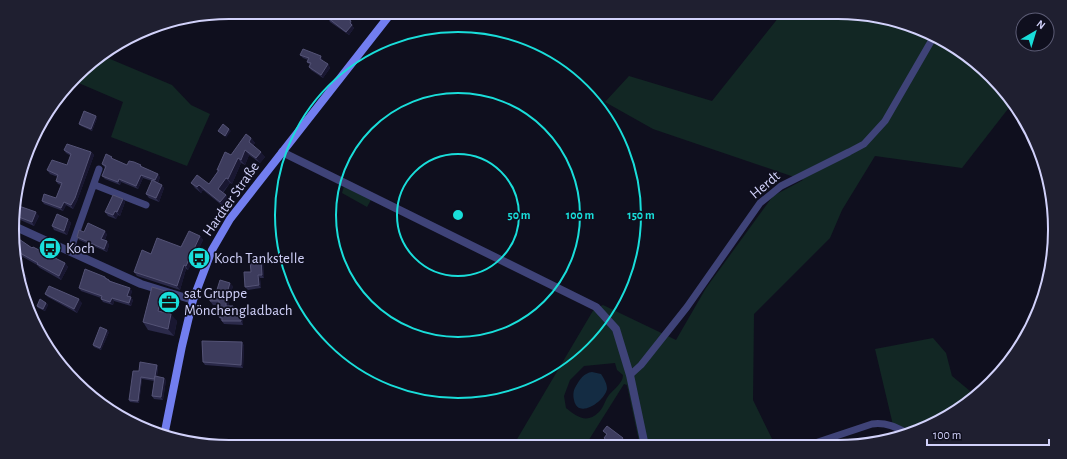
<svg xmlns="http://www.w3.org/2000/svg" width="1067" height="459" viewBox="0 0 1067 459" font-family="'Alegreya Sans',sans-serif">
<style>
.green{fill:#122724;fill-rule:evenodd}
.water{fill:#142c43}
.lines{fill:none;stroke-linecap:round;stroke-linejoin:round}
.minor{stroke:#3f4378;stroke-width:7}
.tertiary{stroke:#3f4378;stroke-width:8}
.secondary{stroke:#727eef;stroke-width:8}
.wall{fill:#2b2a4a}
.shaded-wall{fill:#191731}
.building{fill:#3d3c5d;stroke:#545376}
.ring{fill:none;stroke:#19deda;stroke-width:2}
.labels{text-anchor:middle;dominant-baseline:central;stroke-width:3.5;stroke-linejoin:round;paint-order:stroke}
.street-label{font-size:15px;fill:#d1d1fa;stroke:#0f0f1e}
.poi-label{font-size:15px;fill:#d1d1fa;stroke:#0f0f1e;text-anchor:start}
.rim{fill:none;stroke:#d1d1fa;stroke-width:2}
.centre{fill:#19deda;stroke:#0f0f1e;stroke-width:2}
.ring-label{font-size:12px;text-anchor:middle;font-weight:bold;fill:#19deda;stroke:#0f0f1e;stroke-width:3.5;stroke-linejoin:round;paint-order:stroke}
</style>
<rect width="100%" height="100%" fill="#0f0f1e"/>
<path class="green" d="M 783,12 L 838,12 L 908,24 L 981,66 L 1011,105 L 962,168 L 875,156 L 842,210 L 830,238 L 754,314 L 753,400 L 775,445 L 640,446 L 627,385 L 624,384 L 585,446 L 513,446 L 594,309 L 603,305 L 676,340 L 706,288 L 773,196 L 803,180 L 653,129 L 605,102 L 629,76 L 712,101 ZM 615,363 L 617,370 L 623,375 C 623,383 614,389 609,395 C 605,400 604,407 599,412 C 587,424 577,417 566,408 L 564,396 L 570,380 L 584,366 Z
M 103,56 L 172,85 L 191,105 L 210,114 L 187,166 L 111,137 L 123,102 L 74,81 L 86,66 Z
M 344,186 L 371,200 L 367,207 L 342,193 Z
M 933,338 L 946,353 L 952,376 L 976,396 L 970,402 L 921,430 L 909,434 L 893,425 L 875,349 Z"/>
<path class="water" d="M 592,372 L 601,374 C 604,379 607,383 607,389 C 605,401 578,420 574,400 C 573,395 573,391 576,386 C 580,379 584,373 592,372 Z"/>
<g class="lines">
<path class="minor" d="M 95,185 L 146,205
M 70,251 L 99,169
M 630,375 L 641,365 L 687,307 L 760,203 L 781,186 L 849,152 L 864,144 L 885,121 L 933,38
M 809,445 L 872,424 C 886,422 896,427 909,434"/>
<path class="tertiary" d="M 282,152 L 596,307 L 616,329 L 630,375 L 645,446
M 16,227 L 141,284 L 193,300"/>
<path class="secondary" d="M 164,436 L 182,346 L 193,300 L 212,250 L 230,219 L 392,12"/>
</g>
<path class="wall" d="M 328,18 L 353,25 L 352,26 L 354,28 L 349,35 L 330,22 Z
M 300,55 L 323,60 L 322,61 L 328,64 L 330,68 L 323,78 L 311,70 L 309,67 L 310,65 L 307,62 L 308,60 L 303,58 Z
M 96,116 L 97,118 L 92,131 L 81,126 L 79,124 Z
M 251,138 L 255,143 L 253,145 L 265,157 L 260,163 L 249,155 L 245,165 L 241,163 L 232,184 L 230,183 L 223,193 L 226,195 L 229,200 L 224,207 L 203,190 L 201,193 L 195,188 L 191,183 L 209,184 L 218,171 L 217,170 Z
M 64,150 L 91,152 L 94,155 L 77,201 L 73,209 L 66,205 L 63,211 L 44,204 L 42,201 L 56,198 L 61,185 L 58,184 L 56,181 L 58,177 L 50,174 L 47,170 L 67,165 L 71,156 L 66,153 Z
M 114,160 L 127,165 L 141,165 L 142,167 L 160,177 L 158,183 L 164,188 L 159,202 L 149,198 L 146,194 L 152,181 L 143,178 L 138,189 L 121,182 L 120,185 L 105,179 L 102,176 L 105,168 L 102,164 Z
M 123,199 L 125,202 L 120,216 L 118,215 L 116,219 L 108,216 L 105,212 Z
M 16,205 L 39,216 L 34,226 L 16,218 Z
M 68,219 L 71,223 L 67,235 L 54,230 L 52,226 Z
M 84,232 L 107,234 L 105,240 L 107,241 L 109,245 L 107,252 L 79,240 L 77,237 Z
M 200,236 L 203,240 L 188,270 L 186,269 L 180,290 L 137,276 L 134,272 L 151,254 L 181,247 Z
M 16,237 L 32,248 L 65,263 L 68,267 L 61,280 L 40,268 L 37,265 L 23,257 L 16,265 Z
M 261,259 L 263,262 L 264,278 L 260,278 L 261,288 L 248,290 L 245,287 L 251,272 Z
M 105,277 L 107,279 L 111,281 L 132,291 L 130,297 L 133,300 L 131,306 L 114,301 L 113,305 L 103,302 L 101,299 L 101,298 L 81,291 L 79,288 Z
M 233,286 L 229,299 L 229,306 L 233,306 L 235,309 L 235,314 L 243,318 L 243,325 L 224,324 L 219,317 L 219,305 L 213,305 L 210,301 L 216,293 Z
M 152,287 L 175,294 L 180,302 L 179,309 L 167,306 L 165,312 L 177,321 L 174,336 L 148,330 L 143,322 Z
M 45,294 L 82,303 L 77,313 L 48,297 Z
M 46,303 L 48,305 L 45,311 L 38,308 L 37,306 Z
M 109,332 L 101,350 L 94,347 L 93,345 Z
M 242,342 L 244,346 L 243,368 L 205,365 L 203,362 Z
M 157,365 L 158,367 L 157,377 L 166,380 L 163,400 L 154,399 L 152,396 L 154,381 L 142,379 L 139,403 L 130,402 L 129,400 L 139,371 Z
M 603,431 L 626,442 L 623,446 L 612,446 L 607,442 L 604,438 L 607,435 Z"/>
<path class="shaded-wall" d="M 351,21 L 353,25 L 352,26 L 354,28 L 349,35 L 346,32 L 350,23 Z
M 321,56 L 323,60 L 322,62 L 320,59 Z
M 328,64 L 330,68 L 323,78 L 321,75 Z
M 96,116 L 97,118 L 92,131 L 91,129 Z
M 229,129 L 231,131 L 226,138 L 225,136 Z
M 251,138 L 255,143 L 252,147 L 249,142 Z
M 245,150 L 249,155 L 245,165 L 241,160 Z
M 91,152 L 94,155 L 77,201 L 73,209 L 71,205 Z
M 261,152 L 265,157 L 260,163 L 256,158 Z
M 238,158 L 241,163 L 232,184 L 228,179 Z
M 158,174 L 160,177 L 157,184 L 155,180 Z
M 141,175 L 143,178 L 138,189 L 136,186 Z
M 226,178 L 230,183 L 221,194 L 218,189 Z
M 119,179 L 121,182 L 120,185 L 118,182 Z
M 162,185 L 164,188 L 159,202 L 156,198 Z
M 199,185 L 203,190 L 201,193 L 197,187 Z
M 226,195 L 229,200 L 224,207 L 220,202 Z
M 123,199 L 125,202 L 120,216 L 117,212 Z
M 64,202 L 66,205 L 63,211 L 61,208 Z
M 115,211 L 118,215 L 116,219 L 113,215 Z
M 36,212 L 39,216 L 34,226 L 32,222 Z
M 68,219 L 71,223 L 67,235 L 64,231 Z
M 105,231 L 107,234 L 104,242 L 101,239 Z
M 200,236 L 203,240 L 188,270 L 186,266 Z
M 107,241 L 109,245 L 107,252 L 104,249 Z
M 20,253 L 23,257 L 16,265 L 16,258 Z
M 261,259 L 263,262 L 264,278 L 262,275 Z
M 65,263 L 68,267 L 61,280 L 59,276 Z
M 184,265 L 186,269 L 180,290 L 177,286 Z
M 25,275 L 28,279 L 23,287 L 21,283 Z
M 258,275 L 260,278 L 261,288 L 259,285 Z
M 230,283 L 233,286 L 229,299 L 229,309 L 226,306 L 226,296 Z
M 130,288 L 132,291 L 130,299 L 127,296 Z
M 175,294 L 180,302 L 179,309 L 174,301 Z
M 131,297 L 133,300 L 131,306 L 129,303 Z
M 112,298 L 114,301 L 113,305 L 110,302 Z
M 161,298 L 167,306 L 164,319 L 158,311 Z
M 79,299 L 82,303 L 77,313 L 74,309 Z
M 46,303 L 48,305 L 45,311 L 43,309 Z
M 233,306 L 235,309 L 235,318 L 233,314 Z
M 171,314 L 177,321 L 174,336 L 168,329 Z
M 241,314 L 243,318 L 243,325 L 241,321 Z
M 107,330 L 109,332 L 101,350 L 100,348 Z
M 242,342 L 244,346 L 243,368 L 241,365 Z
M 157,365 L 158,367 L 156,381 L 155,379 Z
M 141,377 L 142,379 L 139,403 L 138,401 Z
M 164,378 L 166,380 L 163,400 L 161,397 Z
M 623,438 L 626,442 L 623,446 L 617,446 Z"/>
<path class="building" d="M 332,14 L 341,19 L 344,16 L 351,21 L 350,23 L 352,25 L 346,32 L 328,18 Z
M 303,49 L 321,56 L 320,59 L 328,64 L 321,75 L 309,67 L 311,63 L 307,62 L 309,58 L 300,55 Z
M 84,111 L 96,116 L 91,129 L 79,124 Z
M 223,124 L 229,129 L 225,136 L 218,131 Z
M 246,134 L 251,138 L 249,142 L 261,152 L 256,158 L 245,150 L 241,160 L 238,158 L 228,179 L 226,178 L 218,189 L 226,195 L 220,202 L 199,185 L 197,187 L 191,183 L 197,175 L 209,184 L 219,170 L 217,170 L 225,152 L 231,155 Z
M 67,144 L 91,152 L 75,198 L 71,205 L 64,202 L 61,208 L 42,201 L 44,194 L 56,198 L 62,183 L 56,181 L 58,175 L 47,170 L 52,160 L 67,165 L 71,154 L 64,150 Z
M 106,154 L 112,157 L 111,158 L 127,165 L 129,161 L 134,162 L 141,165 L 140,166 L 158,174 L 155,180 L 141,175 L 136,186 L 119,179 L 118,182 L 102,176 L 106,166 L 102,164 Z
M 152,180 L 162,185 L 156,198 L 146,194 Z
M 113,195 L 123,199 L 117,212 L 115,211 L 113,215 L 105,212 Z
M 16,205 L 36,212 L 32,222 L 16,216 Z
M 57,214 L 68,219 L 64,231 L 52,226 Z
M 88,223 L 105,231 L 101,239 L 107,241 L 104,249 L 77,237 L 79,230 L 84,232 Z
M 189,231 L 200,236 L 186,266 L 184,265 L 177,286 L 134,272 L 142,250 L 151,254 L 157,238 L 181,247 Z
M 16,237 L 32,248 L 33,247 L 65,263 L 59,276 L 37,264 L 38,263 L 20,253 L 16,258 Z
M 261,259 L 262,275 L 258,275 L 259,285 L 245,287 L 244,272 L 251,272 L 250,260 Z
M 16,269 L 25,275 L 21,283 L 16,272 Z
M 85,269 L 105,277 L 105,278 L 109,280 L 109,281 L 130,288 L 127,296 L 131,297 L 129,303 L 112,298 L 110,302 L 101,299 L 102,296 L 79,288 Z
M 220,280 L 230,283 L 226,296 L 226,306 L 233,306 L 233,314 L 241,314 L 241,321 L 222,321 L 222,318 L 219,317 L 219,301 L 210,301 L 210,293 L 216,293 Z
M 49,286 L 79,299 L 74,309 L 45,294 Z
M 152,287 L 175,294 L 174,301 L 161,298 L 158,311 L 171,314 L 168,329 L 143,322 Z
M 40,299 L 46,303 L 43,309 L 37,306 Z
M 100,327 L 107,330 L 100,348 L 93,345 Z
M 202,341 L 242,342 L 241,365 L 203,362 Z
M 140,362 L 157,365 L 155,376 L 154,379 L 141,377 L 138,401 L 129,400 L 133,371 L 139,371 Z
M 155,376 L 164,378 L 161,397 L 152,396 Z
M 607,426 L 623,438 L 617,446 L 614,446 L 604,438 L 607,434 L 603,431 Z"/>
<g class="ring">
<circle cx="458" cy="215" r="61"/>
<circle cx="458" cy="215" r="122"/>
<circle cx="458" cy="215" r="183"/>
</g>
<defs>
<g id="bus-disc" transform="scale(1.15)"><circle r="9.5" fill="#19deda" stroke="#0f0f1e"/><path d="M-5-6H5V4H4V6H2V4H-2V6H-4V4H-5ZM-3.5-4V0h7V-4ZM-3.5 1.2v1.5H-2V1.2ZM2 1.2v1.5H3.5V1.2Z" fill="#111"/></g>
<g id="office-disc" transform="scale(1.15)"><circle r="9.5" fill="#19deda" stroke="#0f0f1e"/><path d="M-6-3h4V-5.5h4V-3h4V5H-6ZM-1-4.5V-3h2v-1.5ZM-6 0V1H6V0Z" fill="#111"/></g>
</defs>
<g fill-rule="evenodd">
<use href="#bus-disc" x="50" y="248"/>
<use href="#bus-disc" x="199" y="258"/>
<use href="#office-disc" x="169" y="302"/>
</g>
<g class="labels">
<g class="street-label">
<text transform="translate(765 185) rotate(-40)">Herdt</text>
<text transform="translate(231 199) rotate(-55)">Hardter Straße</text>
</g>
<g class="poi-label">
<text x="66" y="248">Koch</text>
<text x="214" y="258">Koch Tankstelle</text>
<text x="184" y="293">sat Gruppe<tspan x="184" dy="17">Mönchengladbach</tspan></text>
</g>
</g>
<path d="M0 0H1067V459H0ZM229 19H838A210 210 0 0 1 1048 229V230A210 210 0 0 1 838 440H229A210 210 0 0 1 19 230V229A210 210 0 0 1 229 19Z" fill="#1f1f30" fill-rule="evenodd"/>
<path class="rim" d="M229 19H838A210 210 0 0 1 1048 229V230A210 210 0 0 1 838 440H229A210 210 0 0 1 19 230V229A210 210 0 0 1 229 19Z"/>
<circle cx="458" cy="215" r="6" class="centre"/>
<g class="ring-label">
<text x="519" y="219">50 m</text>
<text x="580" y="219">100 m</text>
<text x="641" y="219">150 m</text>
</g>
<g transform="translate(1035 32) rotate(38)"><circle r="19" fill="#0f0f1e" stroke="#5d5d76"/>
<path d="M0-3L7 15L0 10L-7 15Z" fill="#19deda"/>
<text y="-6" font-size="11" font-weight="bold" text-anchor="middle" fill="#d1d1fa">N</text>
</g>
<path d="M927 439v6h122v-6" fill="none" stroke="#d1d1fa" stroke-width="2"/>
<text x="933" y="439" font-size="12" fill="#d1d1fa" stroke="#0f0f1e" stroke-width="3" paint-order="stroke">100 m</text>
</svg>
